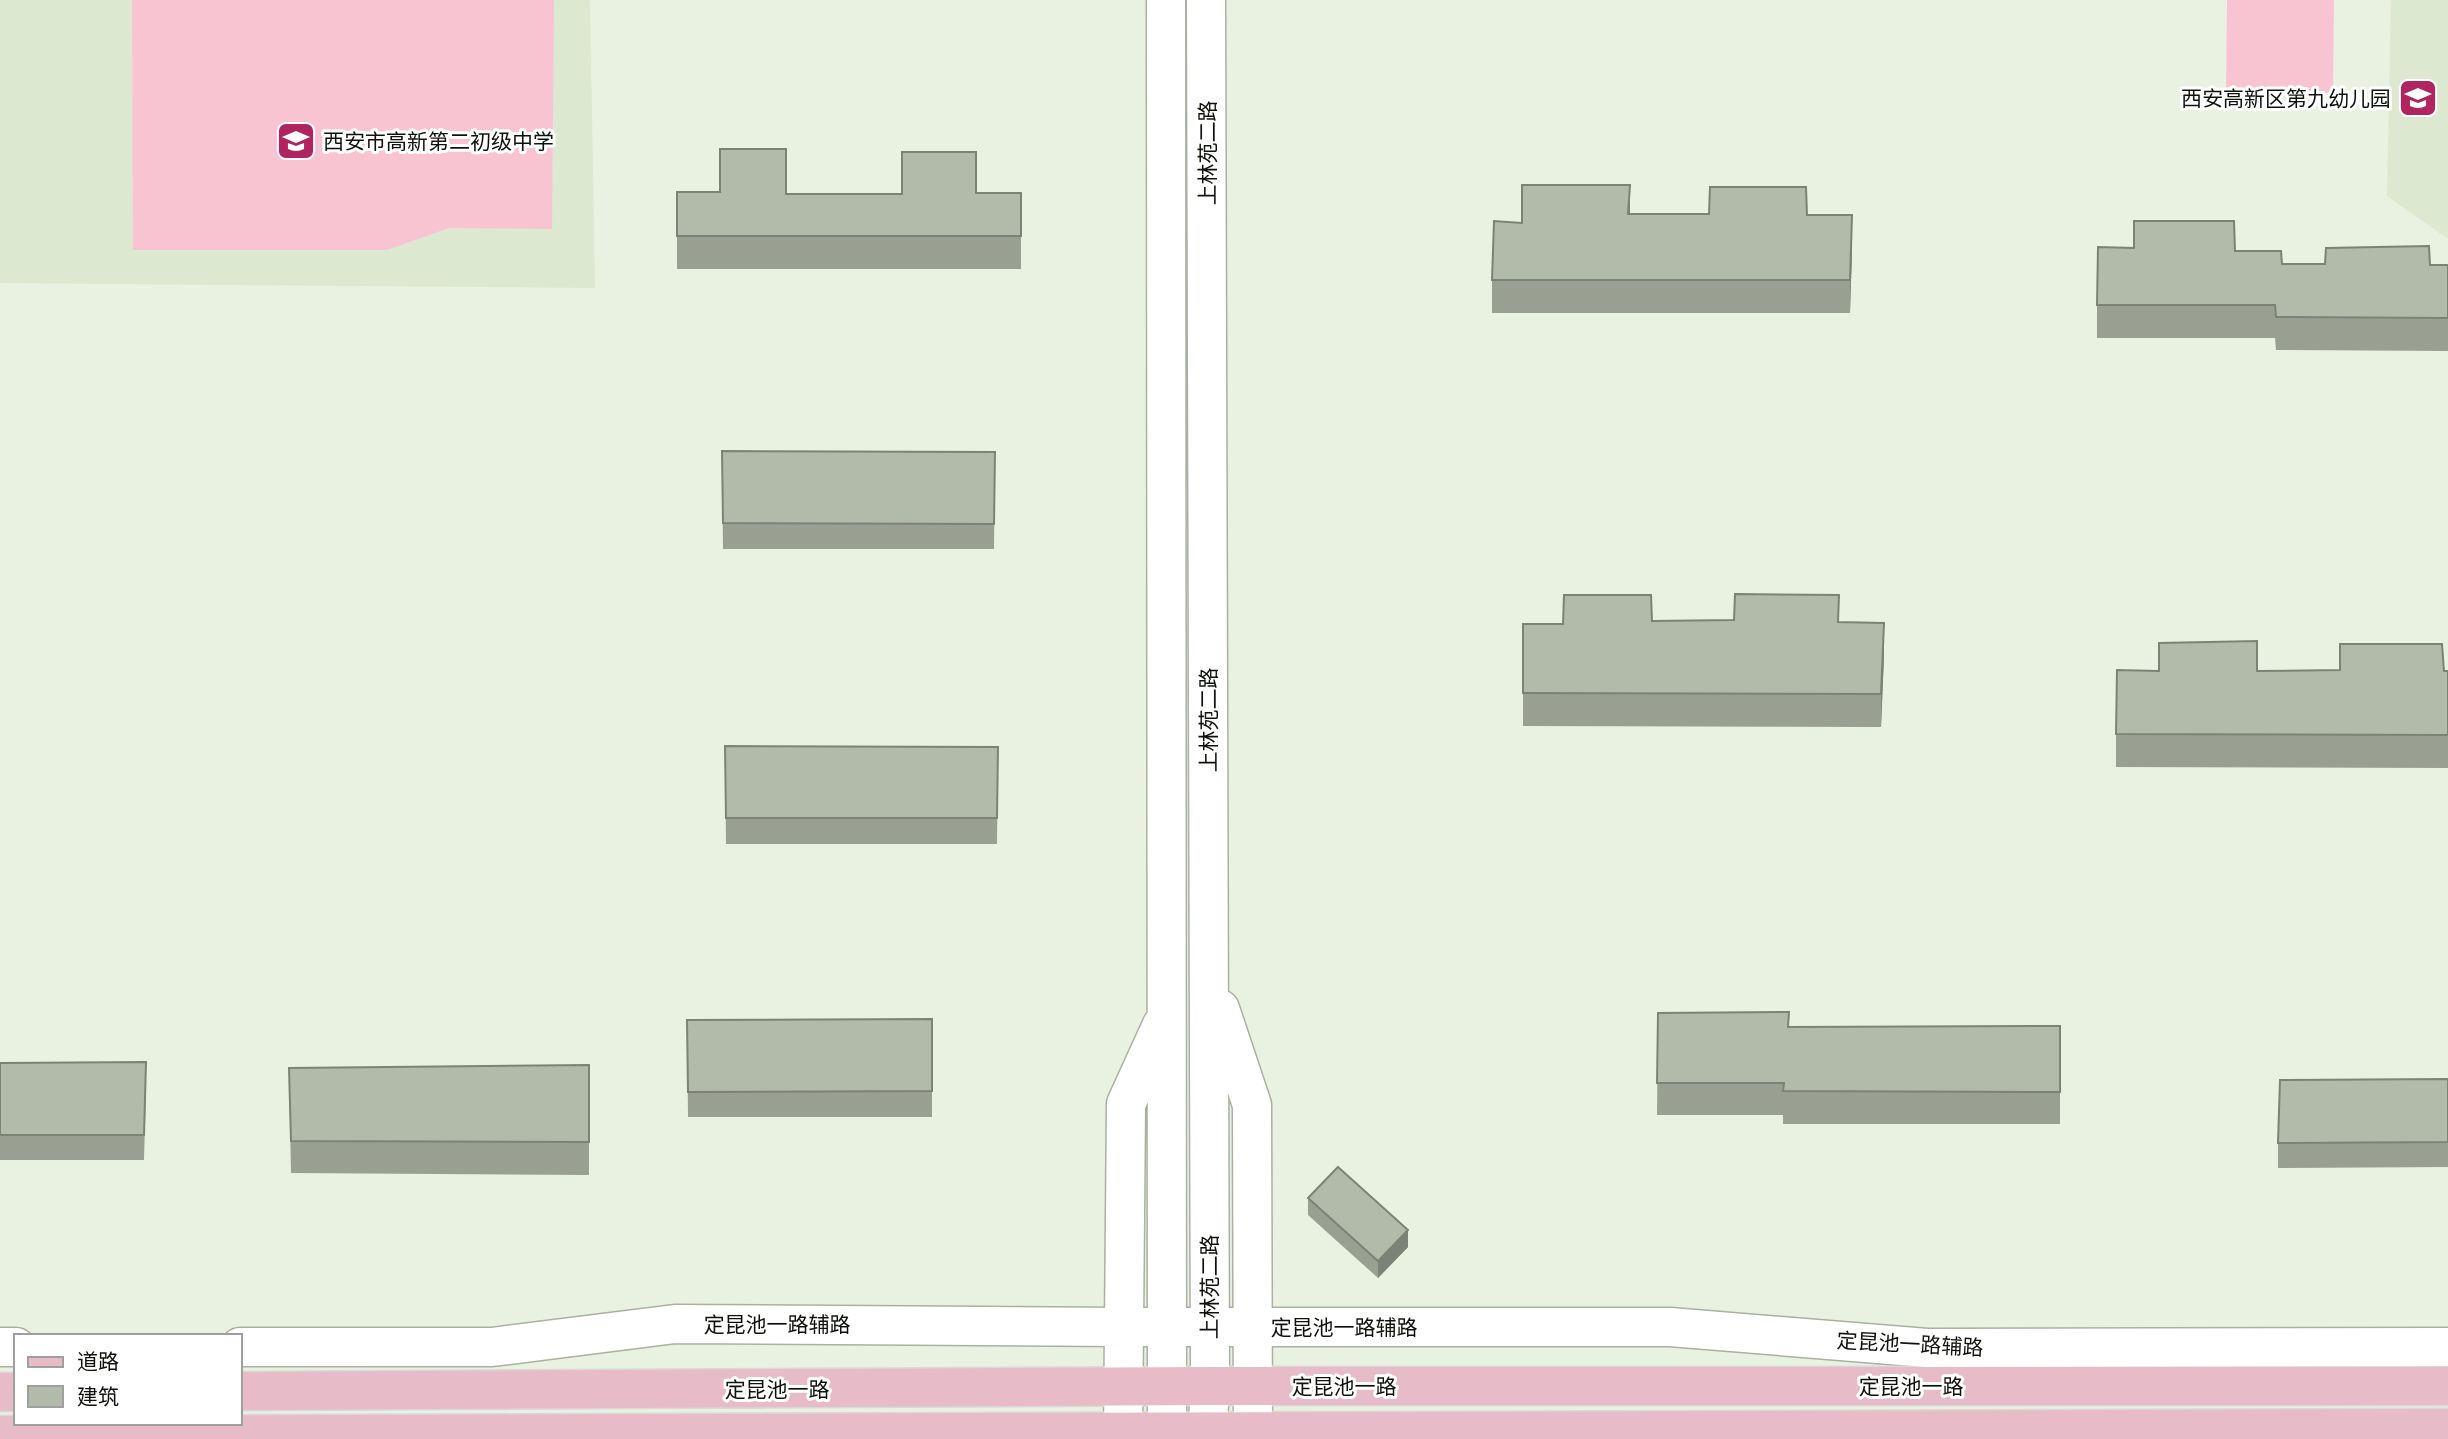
<svg xmlns="http://www.w3.org/2000/svg" width="2448" height="1439" viewBox="0 0 2448 1439" font-family="Rubik,'Noto Sans SC',sans-serif">
<style>
.built{fill:#dce8d0}
.grass{fill:#f8c4d2}
.lines{fill:none;stroke-linecap:round;stroke-linejoin:round}
.minor-casing{stroke:#a9b1a1;stroke-width:41}
.major-casing{stroke:#d9d9d8;stroke-width:41}
.minor{stroke:#fff;stroke-width:38}
.major{stroke:#e7bbc7;stroke-width:38}
.wall{fill:#99a091}
.shaded-wall{fill:#7d8276}
.building{fill:#b2baa9;stroke:#7d8276;stroke-width:2}
.labels{text-anchor:middle;dominant-baseline:central;stroke-width:6;stroke-linejoin:round;paint-order:stroke}
.poi-label{font-size:21px;fill:#0f120c;stroke:#fff;text-anchor:end}
.street-label{font-size:21px;fill:#0f120c;stroke:#fff}
</style>
<rect width="100%" height="100%" fill="#e9f2e0"/>
<path class="built" d="M 0,0 L 590,0 L 595,288 L 0,283 Z
M 2391,0 L 2448,0 L 2448,239 L 2387,196 Z"/>
<path class="grass" d="M 132,0 L 554,0 L 552,229 L 449,228 L 387,250 L 133,250 Z
M 2227,0 L 2334,0 L 2333,93 L 2226,91 Z"/>
<g class="lines">
<g class="minor-casing">
<path id="minor" d="M 1166,0 L 1167,1439
M 1206,0 L 1210,1386 L 1207,1439
M 1220,1009 L 1252,1105 L 1253,1439
M 0,1347 L 16,1347
M 240,1347 L 492,1347 L 675,1324 L 1123,1327 L 1670,1327 L 1927,1348 L 2448,1347
M 1123,1439 L 1126,1104 L 1162,1025"/>
</g>
<g class="major-casing">
<path id="major" d="M 240,1391 L 1210,1386 L 2448,1386
M 0,1392 L 16,1392
M 0,1435 L 2448,1428"/>
</g>
<use href="#minor" class="minor"/>
<use href="#major" class="major"/>
</g>
<path class="wall" d="M 677,192 L 786,194 L 1021,193 L 1021,269 L 677,269 Z
M 1630,214 L 1807,215 L 1852,248 L 1850,313 L 1492,313 L 1492,280 L 1522,223 Z
M 2134,221 L 2282,264 L 2448,265 L 2448,351 L 2276,350 L 2275,338 L 2097,338 L 2097,305 L 2134,248 Z
M 722,451 L 995,452 L 994,549 L 723,549 Z
M 1652,621 L 1839,622 L 1884,656 L 1881,727 L 1523,726 L 1523,624 Z
M 2159,671 L 2448,671 L 2448,768 L 2116,767 L 2116,734 Z
M 725,746 L 998,747 L 997,844 L 726,844 Z
M 1658,1013 L 1789,1027 L 2060,1026 L 2060,1124 L 1783,1124 L 1783,1115 L 1657,1115 Z
M 932,1019 L 932,1117 L 688,1117 L 687,1020 Z
M 0,1063 L 146,1088 L 144,1160 L 0,1160 Z
M 589,1065 L 589,1175 L 291,1173 L 289,1068 Z
M 2448,1079 L 2448,1167 L 2278,1168 L 2278,1143 Z
M 1308,1198 L 1408,1247 L 1378,1278 L 1308,1215 Z"/>
<path class="shaded-wall" d="M 1630,185 L 1630,217 L 1628,214 Z
M 1852,215 L 1852,248 L 1850,313 L 1850,280 Z
M 1884,623 L 1884,656 L 1881,727 L 1881,694 Z
M 1408,1230 L 1408,1247 L 1378,1278 L 1378,1261 Z"/>
<path class="building" d="M 720,149 L 786,149 L 786,194 L 902,194 L 902,152 L 976,152 L 976,193 L 1021,193 L 1021,236 L 677,236 L 677,192 L 720,192 Z
M 1522,185 L 1630,185 L 1628,214 L 1709,214 L 1710,187 L 1806,187 L 1807,215 L 1852,215 L 1850,280 L 1492,280 L 1494,221 L 1522,223 Z
M 2134,221 L 2234,221 L 2235,251 L 2281,251 L 2282,264 L 2325,264 L 2326,248 L 2429,246 L 2430,265 L 2448,265 L 2448,318 L 2276,317 L 2275,305 L 2097,305 L 2098,247 L 2134,248 Z
M 722,451 L 995,452 L 994,524 L 723,523 Z
M 1735,594 L 1839,595 L 1838,622 L 1884,623 L 1881,694 L 1523,693 L 1523,624 L 1563,624 L 1564,595 L 1651,595 L 1652,621 L 1734,620 Z
M 2257,641 L 2257,671 L 2340,670 L 2340,644 L 2442,644 L 2444,671 L 2448,671 L 2448,735 L 2116,734 L 2117,670 L 2159,671 L 2159,643 Z
M 725,746 L 998,747 L 997,818 L 726,818 Z
M 1789,1012 L 1788,1027 L 2060,1026 L 2060,1092 L 1783,1091 L 1784,1083 L 1657,1083 L 1658,1013 Z
M 932,1019 L 932,1091 L 688,1092 L 687,1020 Z
M 146,1062 L 144,1135 L 0,1135 L 0,1063 Z
M 589,1065 L 589,1142 L 291,1141 L 289,1068 Z
M 2448,1079 L 2448,1142 L 2278,1143 L 2280,1080 Z
M 1338,1167 L 1408,1230 L 1378,1261 L 1308,1198 Z"/>
<defs>
<g id="school-square" transform="scale(2.0125)"><rect x="-9" y="-9" width="18" height="18" rx="4" fill="#b02460" stroke="#fff"/><path d="M0-5L7-2L0 1L-7-2ZM-4 1L0 2.5L4 1V4Q0 6-4 4Z" fill="#fff"/></g>
</defs>
<g fill-rule="evenodd">
<use href="#school-square" x="2418" y="98"/>
<use href="#school-square" x="296" y="141"/>
</g>
<g class="labels">
<g class="poi-label">
<text x="2391" y="98">西安高新区第九幼儿园</text>
<text x="323" y="141" text-anchor="start">西安市高新第二初级中学</text>
</g>
<g class="street-label">
<text transform="translate(1207 153) rotate(-90)">上林苑二路</text>
<text transform="translate(1208 720) rotate(-90)">上林苑二路</text>
<text transform="translate(1209 1287) rotate(-90)">上林苑二路</text>
<text x="777" y="1324">定昆池一路辅路</text>
<text x="1344" y="1327">定昆池一路辅路</text>
<text transform="translate(1910 1344) rotate(3)">定昆池一路辅路</text>
<text x="1344" y="1386">定昆池一路</text>
<text x="1911" y="1386">定昆池一路</text>
<text x="777" y="1389">定昆池一路</text>
</g>
</g>
<rect x="14" y="1334" width="228" height="91" fill="#ffffff" stroke="#9fa09e" stroke-width="2"/>
<rect x="28" y="1357" width="35" height="10" fill="#e7bbc7" stroke="#9fa09e" stroke-width="2"/>
<text x="77" y="1369" font-size="21" fill="#0f120c">道路</text>
<rect x="28" y="1386" width="35" height="21" fill="#b2baa9" stroke="#9fa09e" stroke-width="2"/>
<text x="77" y="1404" font-size="21" fill="#0f120c">建筑</text>
</svg>
